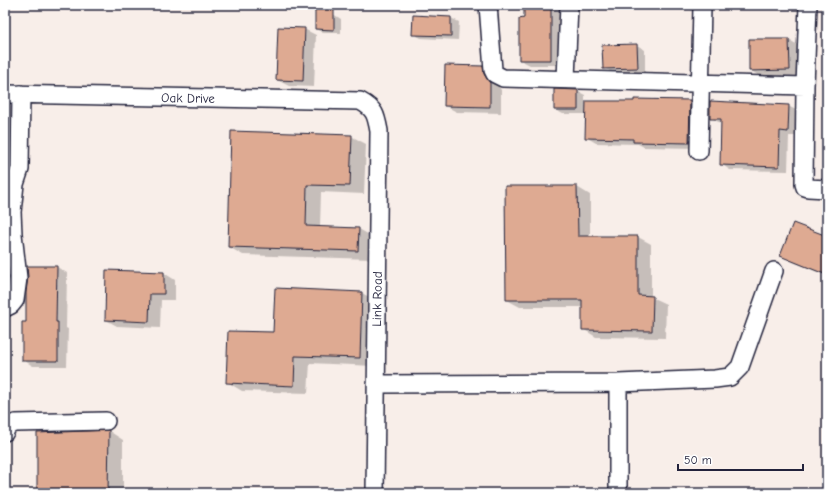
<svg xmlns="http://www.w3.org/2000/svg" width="832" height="498" viewBox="0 0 832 498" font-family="'Comic Neue',sans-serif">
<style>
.shadow{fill:#0003}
.building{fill:#deaa92;stroke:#22223b}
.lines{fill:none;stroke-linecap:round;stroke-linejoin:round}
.street-casing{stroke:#22223b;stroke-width:20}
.street{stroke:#fff;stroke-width:17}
.labels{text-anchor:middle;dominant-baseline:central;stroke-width:3;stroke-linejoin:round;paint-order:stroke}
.street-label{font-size:13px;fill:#22223b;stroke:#fff}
</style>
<rect width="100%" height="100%" fill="#f8eee9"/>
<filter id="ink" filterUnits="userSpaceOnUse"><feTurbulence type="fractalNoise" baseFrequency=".025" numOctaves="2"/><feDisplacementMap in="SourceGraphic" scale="8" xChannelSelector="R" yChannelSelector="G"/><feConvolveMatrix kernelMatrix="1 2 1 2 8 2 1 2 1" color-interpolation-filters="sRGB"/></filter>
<g filter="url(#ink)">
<path class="shadow" d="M 525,5 L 563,5 L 563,12 L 560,12 L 561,65 L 530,65 L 520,60 Z
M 611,5 L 663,5 L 663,9 L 618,9 Z
M 333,14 L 341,19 L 341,33 L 323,33 L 316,29 Z
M 414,17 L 451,18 L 459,22 L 458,40 L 421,38 L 413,34 Z
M 304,29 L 316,35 L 314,87 L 289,86 L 277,80 Z
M 750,40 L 789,40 L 800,46 L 801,76 L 761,77 L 750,70 Z
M 637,45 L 645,50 L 645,72 L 612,72 L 604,68 L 604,46 Z
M 482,67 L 494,73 L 495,82 L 501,90 L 501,113 L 457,112 L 445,106 Z
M 577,91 L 585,95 L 585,102 L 690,101 L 700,107 L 699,148 L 644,147 L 638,144 L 596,143 L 586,137 L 587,114 L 563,114 L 555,110 Z
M 788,106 L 798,111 L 797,136 L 789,136 L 788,171 L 730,170 L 721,164 L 722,124 L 711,118 Z
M 351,136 L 366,144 L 364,194 L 321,192 L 320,227 L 359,229 L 373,237 L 373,259 L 243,255 L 229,247 Z
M 506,187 L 577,187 L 590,195 L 590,237 L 638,237 L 651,244 L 651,297 L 666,304 L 665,338 L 596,337 L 583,329 L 583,307 L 520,307 L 507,300 Z
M 827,237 L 827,276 L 793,262 L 781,256 Z
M 57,267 L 67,273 L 66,328 L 68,329 L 67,366 L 33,366 L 23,360 L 27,323 L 29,277 Z
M 164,273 L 175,280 L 175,300 L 161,300 L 160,328 L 117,326 L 106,320 Z
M 276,290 L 362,293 L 376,301 L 374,366 L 310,363 L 308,393 L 242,391 L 227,382 L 274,333 Z
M 109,431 L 123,440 L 123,493 L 38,493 Z"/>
<path class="building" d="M 315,5 L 334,6 L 334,30 L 315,29 Z
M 524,5 L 551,5 L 551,60 L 519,60 L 519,19 L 524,18 Z
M 413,15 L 451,17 L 451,36 L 412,35 Z
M 278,27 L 305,28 L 303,81 L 276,80 Z
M 749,39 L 789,39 L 790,70 L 749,71 Z
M 637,44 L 638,68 L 603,69 L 602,45 Z
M 445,65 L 483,66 L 484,74 L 490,83 L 490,107 L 444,106 Z
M 554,89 L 578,90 L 578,110 L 554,110 Z
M 634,99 L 690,100 L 689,143 L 633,142 L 633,139 L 585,138 L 586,101 L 634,101 Z
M 710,101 L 789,105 L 788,132 L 780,131 L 779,167 L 720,165 L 721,119 L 710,119 Z
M 231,131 L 352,135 L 350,186 L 307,185 L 306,226 L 359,228 L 358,251 L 228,247 Z
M 505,186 L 577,186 L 578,236 L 638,236 L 638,295 L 653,296 L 652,331 L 582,330 L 582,300 L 506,300 Z
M 793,223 L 827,236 L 827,275 L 780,256 Z
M 27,266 L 57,266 L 56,322 L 58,322 L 58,361 L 22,361 L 22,322 L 26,322 L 26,292 L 28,277 Z
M 106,270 L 164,272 L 164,294 L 150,294 L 149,322 L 105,320 Z
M 275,288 L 362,292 L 360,358 L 295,356 L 294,386 L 226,383 L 228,331 L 273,332 Z
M 109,430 L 108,493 L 37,493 L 37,433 Z"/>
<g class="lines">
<g class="street-casing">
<path id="street" d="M 488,5 L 493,70 L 495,74 L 503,78 L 805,86
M 808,5 L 805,86 L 804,184 L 805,187 L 808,188 L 827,189
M 566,79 L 569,5
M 5,94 L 360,101 C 375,109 376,115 379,131 L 375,493
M 699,151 L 702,5
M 5,308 L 11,305 L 15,300 L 18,278 L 13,234 L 12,212 L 15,184 L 20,169 L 21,94
M 376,384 L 618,383 L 715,379 L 730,377 L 740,367 L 774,271
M 5,432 C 7,426 10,424 16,423 L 106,421
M 618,493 L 618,383"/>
</g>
<use href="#street" class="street"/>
</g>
</g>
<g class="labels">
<g class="street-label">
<text transform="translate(188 98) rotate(1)">Oak Drive</text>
<text transform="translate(377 299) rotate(-89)">Link Road</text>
</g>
</g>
<rect width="832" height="498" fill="none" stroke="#fff" stroke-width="20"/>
<rect x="10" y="10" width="812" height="478" fill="none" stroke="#22223b" stroke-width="1.5" filter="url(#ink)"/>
<path d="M678 464v6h125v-6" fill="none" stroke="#22223b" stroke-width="2"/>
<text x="684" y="464" font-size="12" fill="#22223b" stroke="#ffffff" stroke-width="3" paint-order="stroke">50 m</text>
</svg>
